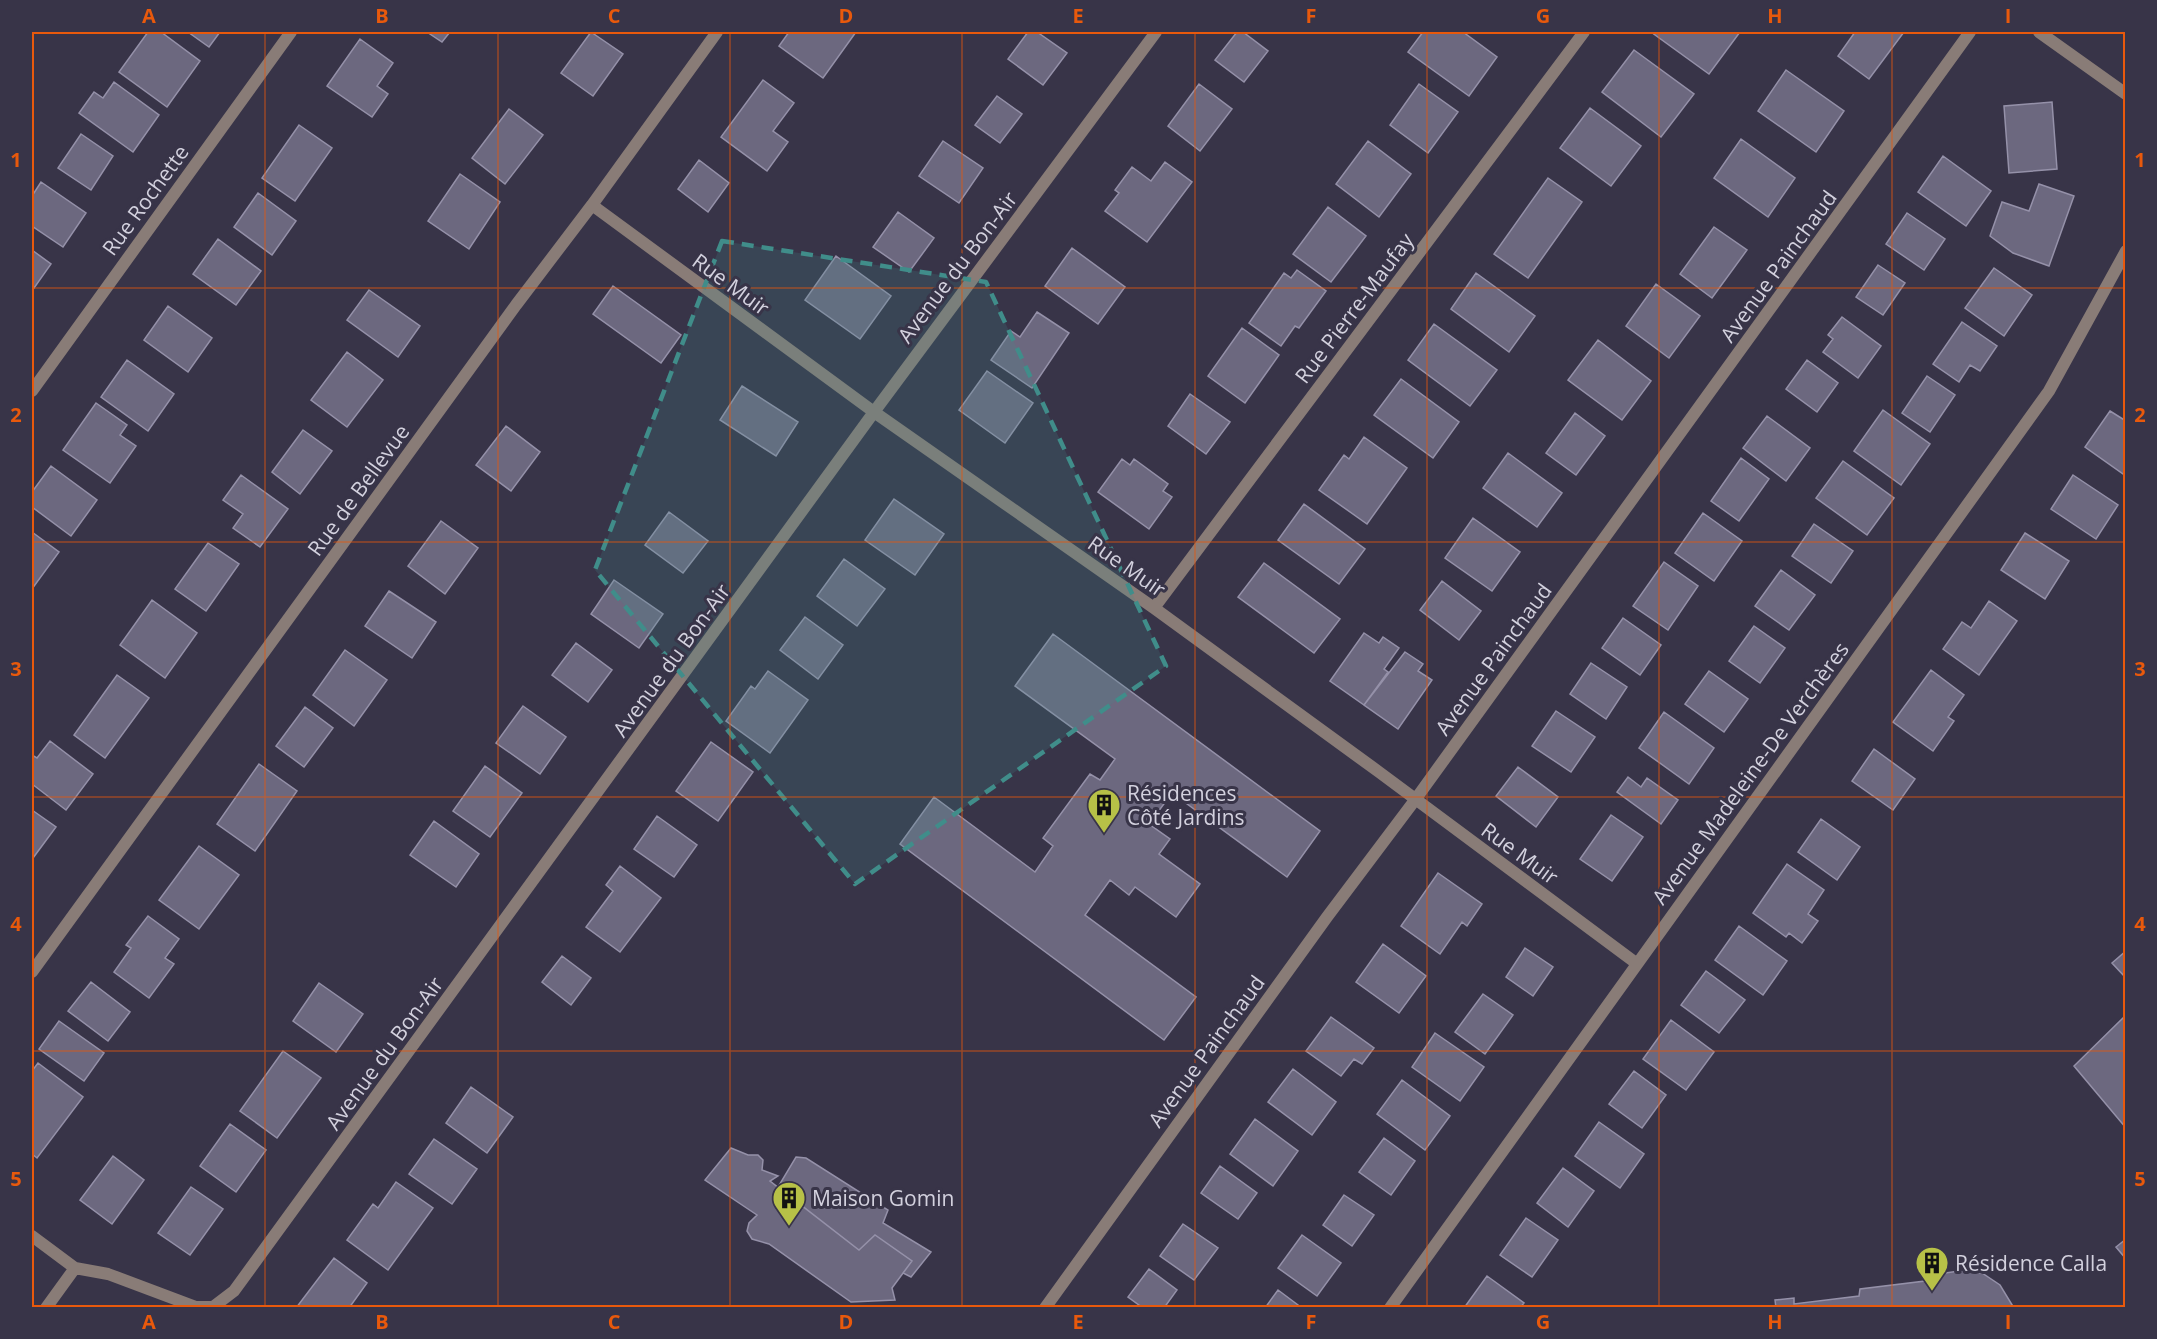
<svg xmlns="http://www.w3.org/2000/svg" width="2157" height="1339" viewBox="0 0 2157 1339" font-family="'Open Sans',sans-serif">
<style>
.building{fill:#6c687f;stroke:#9591a9;stroke-width:1.5}
.lines{fill:none;stroke-linecap:round;stroke-linejoin:round}
.minor{stroke:#897c77;stroke-width:12}
.marked{fill:#408d8a;fill-opacity:0.2;stroke:#408d8a;stroke-width:4.5;stroke-dasharray:12 8;stroke-linejoin:round}
.grid{fill:none;stroke:#e8590c;stroke-width:1.5;stroke-opacity:0.55}
.labels{text-anchor:middle;dominant-baseline:central;stroke-width:6;stroke-linejoin:round;paint-order:stroke}
.street-label{font-size:21px;fill:#d3d1de;stroke:#383448}
.poi-label{font-size:21px;fill:#d3d1de;stroke:#383448;text-anchor:start}
.neatline{fill:none;stroke:#e8590c;stroke-width:2}
.grid-label{font-size:20px;text-anchor:middle;font-weight:bold;fill:#e8590c}
</style>
<rect width="100%" height="100%" fill="#383448"/>
<path class="building" d="M 148,32 L 161,32 L 200,61 L 167,107 L 119,72 Z
M 188,32 L 220,32 L 209,47 Z
M 427,32 L 450,32 L 442,42 Z
M 591,32 L 623,54 L 593,96 L 561,73 Z
M 789,32 L 856,32 L 823,78 L 779,46 Z
M 1028,32 L 1037,32 L 1067,53 L 1043,85 L 1008,59 Z
M 1237,32 L 1243,32 L 1268,51 L 1244,82 L 1215,60 Z
M 1423,32 L 1463,32 L 1497,57 L 1469,96 L 1408,52 Z
M 1651,32 L 1740,32 L 1709,74 Z
M 1855,32 L 1904,32 L 1869,79 L 1838,56 Z
M 360,39 L 393,63 L 377,86 L 388,94 L 372,117 L 327,86 Z
M 1634,50 L 1694,94 L 1661,137 L 1602,92 Z
M 1786,70 L 1844,111 L 1816,152 L 1758,111 Z
M 763,80 L 794,103 L 773,131 L 788,142 L 767,171 L 721,137 Z
M 114,82 L 159,115 L 133,152 L 79,113 L 94,92 L 103,98 Z
M 1199,84 L 1232,109 L 1200,151 L 1168,126 Z
M 1419,84 L 1458,112 L 1428,153 L 1390,125 Z
M 997,96 L 1022,114 L 1000,143 L 975,125 Z
M 2052,102 L 2057,169 L 2009,173 L 2004,106 Z
M 1590,108 L 1641,146 L 1611,186 L 1560,148 Z
M 509,109 L 543,135 L 505,184 L 472,158 Z
M 299,125 L 332,148 L 295,201 L 262,178 Z
M 81,134 L 113,156 L 91,190 L 58,168 Z
M 1741,139 L 1795,178 L 1768,217 L 1714,178 Z
M 943,141 L 983,168 L 959,203 L 919,176 Z
M 1368,141 L 1411,174 L 1379,217 L 1336,184 Z
M 1943,156 L 1991,191 L 1966,226 L 1918,192 Z
M 699,160 L 729,183 L 708,212 L 678,189 Z
M 1165,162 L 1192,182 L 1147,242 L 1105,211 L 1119,193 L 1115,190 L 1132,167 L 1151,181 Z
M 460,174 L 500,202 L 469,249 L 428,221 Z
M 1548,178 L 1582,202 L 1528,278 L 1494,254 Z
M 41,182 L 86,213 L 63,247 L 32,226 L 32,196 Z
M 2039,184 L 2074,196 L 2049,266 L 2013,253 L 1990,236 L 2002,202 L 2029,211 Z
M 258,193 L 296,221 L 272,255 L 234,227 Z
M 1328,207 L 1366,236 L 1331,282 L 1293,254 Z
M 898,212 L 934,238 L 909,272 L 873,247 Z
M 1907,213 L 1945,239 L 1924,270 L 1886,244 Z
M 1714,227 L 1747,250 L 1712,298 L 1680,274 Z
M 218,239 L 261,271 L 236,305 L 193,274 Z
M 1072,248 L 1125,287 L 1098,324 L 1045,286 Z
M 32,250 L 51,264 L 32,291 Z
M 836,256 L 891,296 L 860,339 L 805,300 Z
M 1878,265 L 1905,283 L 1883,315 L 1856,297 Z
M 1994,268 L 2032,295 L 2004,336 L 1965,308 Z
M 1297,270 L 1326,291 L 1299,328 L 1295,326 L 1281,346 L 1249,323 L 1284,273 L 1291,278 Z
M 1476,273 L 1535,316 L 1509,352 L 1451,309 Z
M 1656,284 L 1700,316 L 1669,358 L 1626,326 Z
M 613,286 L 681,335 L 661,363 L 593,314 Z
M 369,290 L 420,326 L 398,357 L 347,320 Z
M 168,306 L 212,338 L 188,372 L 144,340 Z
M 1037,312 L 1069,333 L 1032,388 L 991,360 L 1011,331 L 1020,337 Z
M 1842,317 L 1881,346 L 1858,378 L 1823,352 L 1833,339 L 1828,335 Z
M 1962,322 L 1997,346 L 1980,371 L 1970,365 L 1959,382 L 1933,364 Z
M 1434,324 L 1497,370 L 1470,406 L 1408,360 Z
M 1242,328 L 1279,355 L 1245,403 L 1208,376 Z
M 1598,340 L 1651,381 L 1622,420 L 1568,380 Z
M 347,352 L 383,380 L 347,427 L 311,400 Z
M 127,360 L 174,394 L 148,431 L 101,397 Z
M 1807,360 L 1838,383 L 1817,412 L 1786,389 Z
M 987,371 L 1033,403 L 1005,443 L 959,410 Z
M 1927,376 L 1955,395 L 1930,432 L 1902,413 Z
M 1401,379 L 1459,422 L 1433,458 L 1374,415 Z
M 742,386 L 798,422 L 776,456 L 720,420 Z
M 1190,394 L 1230,422 L 1206,454 L 1168,426 Z
M 96,403 L 127,425 L 120,435 L 136,446 L 110,483 L 63,450 Z
M 1883,410 L 1930,444 L 1901,485 L 1854,451 Z
M 2110,411 L 2126,421 L 2126,476 L 2085,447 Z
M 1575,413 L 1605,436 L 1576,475 L 1546,453 Z
M 1767,416 L 1810,448 L 1786,481 L 1743,448 Z
M 506,426 L 540,452 L 511,491 L 476,465 Z
M 303,430 L 332,451 L 300,494 L 272,472 Z
M 1364,437 L 1407,468 L 1367,524 L 1319,490 L 1344,455 L 1349,459 Z
M 1508,453 L 1562,493 L 1537,527 L 1483,488 Z
M 1741,458 L 1769,479 L 1739,521 L 1711,501 Z
M 1122,459 L 1130,465 L 1134,459 L 1168,484 L 1163,491 L 1172,497 L 1149,529 L 1098,492 Z
M 1843,461 L 1894,498 L 1867,535 L 1816,498 Z
M 51,466 L 97,500 L 71,536 L 32,507 L 32,492 Z
M 241,475 L 288,509 L 260,547 L 233,528 L 243,514 L 223,500 Z
M 2073,475 L 2118,505 L 2096,539 L 2051,509 Z
M 894,499 L 944,534 L 915,575 L 865,540 Z
M 1304,504 L 1365,549 L 1339,584 L 1278,540 Z
M 669,512 L 708,541 L 683,573 L 645,545 Z
M 1703,513 L 1742,541 L 1714,581 L 1675,553 Z
M 1473,518 L 1520,552 L 1492,591 L 1445,558 Z
M 441,521 L 478,548 L 445,594 L 408,566 Z
M 1814,524 L 1853,551 L 1831,583 L 1792,556 Z
M 32,532 L 59,552 L 32,589 Z
M 2025,533 L 2069,561 L 2045,599 L 2001,570 Z
M 208,543 L 239,564 L 206,611 L 175,589 Z
M 844,559 L 885,589 L 857,626 L 817,596 Z
M 1664,562 L 1698,586 L 1668,630 L 1633,606 Z
M 1264,563 L 1340,619 L 1314,653 L 1238,597 Z
M 1781,570 L 1815,595 L 1789,630 L 1755,606 Z
M 614,580 L 663,614 L 639,648 L 591,614 Z
M 1442,581 L 1481,611 L 1459,640 L 1420,610 Z
M 389,591 L 436,622 L 412,658 L 365,626 Z
M 152,600 L 197,633 L 165,678 L 120,645 Z
M 1989,601 L 2017,621 L 1979,675 L 1943,649 L 1962,622 L 1971,628 Z
M 805,617 L 843,645 L 818,679 L 780,650 Z
M 1623,618 L 1661,645 L 1640,675 L 1602,648 Z
M 1754,626 L 1785,648 L 1760,683 L 1729,661 Z
M 1364,633 L 1379,643 L 1383,637 L 1399,648 L 1384,669 L 1388,672 L 1364,705 L 1330,681 Z
M 1053,634 L 1320,831 L 1287,877 L 1172,793 L 1149,824 L 1170,839 L 1159,854 L 1200,884 L 1176,917 L 1135,887 L 1129,895 L 1110,880 L 1085,915 L 1196,997 L 1164,1040 L 900,844 L 934,797 L 1035,872 L 1053,846 L 1043,838 L 1090,774 L 1100,780 L 1115,759 L 1015,686 Z
M 576,643 L 612,670 L 588,702 L 552,675 Z
M 345,650 L 387,680 L 354,726 L 313,695 Z
M 1405,652 L 1423,664 L 1418,671 L 1432,680 L 1398,729 L 1364,705 Z
M 1591,663 L 1627,687 L 1606,719 L 1570,694 Z
M 1931,670 L 1964,695 L 1948,717 L 1954,721 L 1933,751 L 1893,722 Z
M 768,671 L 808,700 L 770,753 L 726,721 L 751,686 L 755,689 Z
M 1709,671 L 1748,699 L 1724,732 L 1685,704 Z
M 117,675 L 149,698 L 105,758 L 74,735 Z
M 523,706 L 566,737 L 540,774 L 496,743 Z
M 305,707 L 333,728 L 304,767 L 276,746 Z
M 1556,711 L 1595,737 L 1571,772 L 1532,746 Z
M 1664,712 L 1714,748 L 1689,784 L 1639,748 Z
M 50,741 L 93,774 L 66,810 L 32,784 L 32,755 L 37,758 Z
M 711,742 L 753,772 L 718,821 L 676,791 Z
M 1874,749 L 1915,779 L 1893,810 L 1852,781 Z
M 259,764 L 297,791 L 255,851 L 217,824 Z
M 485,766 L 522,793 L 490,837 L 453,811 Z
M 1518,767 L 1558,797 L 1536,827 L 1496,796 Z
M 1628,777 L 1641,787 L 1647,778 L 1678,800 L 1661,824 L 1617,792 Z
M 32,810 L 56,827 L 33,858 L 32,857 Z
M 1611,815 L 1643,837 L 1612,881 L 1580,859 Z
M 657,816 L 697,845 L 674,877 L 634,849 Z
M 1821,819 L 1860,847 L 1837,880 L 1798,852 Z
M 434,821 L 479,854 L 456,887 L 410,855 Z
M 199,846 L 239,875 L 199,929 L 159,900 Z
M 1787,864 L 1824,890 L 1808,914 L 1818,921 L 1802,943 L 1789,933 L 1786,937 L 1753,913 Z
M 620,866 L 661,898 L 620,952 L 586,927 L 613,891 L 606,885 Z
M 1438,873 L 1482,904 L 1467,926 L 1462,922 L 1440,954 L 1401,926 Z
M 148,916 L 179,939 L 165,958 L 174,964 L 149,998 L 114,972 L 131,948 L 126,945 Z
M 1739,926 L 1787,961 L 1763,995 L 1715,960 Z
M 1383,944 L 1426,976 L 1399,1013 L 1356,982 Z
M 1525,948 L 1553,967 L 1533,996 L 1506,977 Z
M 2126,951 L 2126,978 L 2112,963 Z
M 562,956 L 591,978 L 571,1005 L 542,982 Z
M 1706,971 L 1745,1000 L 1719,1033 L 1681,1005 Z
M 91,982 L 130,1012 L 108,1041 L 68,1011 Z
M 319,983 L 363,1014 L 336,1052 L 293,1021 Z
M 1483,994 L 1513,1015 L 1485,1054 L 1455,1032 Z
M 1331,1017 L 1374,1048 L 1362,1064 L 1354,1059 L 1341,1076 L 1306,1051 Z
M 2124,1017 L 2126,1019 L 2126,1128 L 2074,1066 Z
M 1671,1020 L 1714,1052 L 1686,1090 L 1643,1059 Z
M 59,1021 L 104,1053 L 84,1081 L 39,1049 Z
M 1435,1033 L 1484,1067 L 1460,1101 L 1412,1067 Z
M 283,1051 L 321,1078 L 277,1138 L 240,1111 Z
M 38,1063 L 83,1097 L 37,1158 L 32,1154 L 32,1071 Z
M 1293,1069 L 1336,1102 L 1312,1135 L 1268,1102 Z
M 1634,1071 L 1666,1095 L 1642,1128 L 1609,1104 Z
M 1402,1080 L 1450,1116 L 1425,1150 L 1377,1114 Z
M 471,1087 L 513,1117 L 487,1153 L 446,1123 Z
M 1255,1119 L 1298,1151 L 1273,1186 L 1230,1154 Z
M 1599,1122 L 1644,1154 L 1620,1188 L 1575,1156 Z
M 230,1124 L 266,1150 L 236,1192 L 200,1166 Z
M 1384,1138 L 1415,1161 L 1391,1195 L 1359,1172 Z
M 434,1139 L 477,1169 L 452,1204 L 409,1174 Z
M 731,1148 L 748,1155 L 758,1155 L 763,1160 L 762,1170 L 778,1176 L 770,1181 L 859,1250 L 875,1235 L 912,1261 L 892,1288 L 895,1300 L 851,1302 L 769,1244 L 752,1239 L 747,1231 L 749,1223 L 757,1215 L 705,1180 Z
M 113,1156 L 144,1180 L 112,1224 L 80,1200 Z
M 796,1157 L 806,1158 L 888,1210 L 883,1223 L 931,1252 L 911,1277 L 903,1273 L 912,1261 L 875,1235 L 859,1250 L 778,1187 Z
M 1220,1166 L 1257,1193 L 1238,1219 L 1201,1193 Z
M 1563,1168 L 1594,1191 L 1568,1227 L 1537,1203 Z
M 396,1182 L 433,1208 L 388,1270 L 347,1240 L 373,1204 L 378,1208 Z
M 191,1187 L 223,1209 L 190,1255 L 158,1233 Z
M 1344,1195 L 1374,1215 L 1352,1246 L 1323,1225 Z
M 1526,1218 L 1558,1240 L 1532,1277 L 1500,1255 Z
M 1183,1224 L 1218,1248 L 1194,1280 L 1160,1256 Z
M 1302,1235 L 1341,1263 L 1317,1296 L 1278,1268 Z
M 2126,1239 L 2126,1259 L 2116,1247 Z
M 334,1258 L 367,1283 L 349,1308 L 296,1308 Z
M 1149,1269 L 1177,1290 L 1164,1308 L 1143,1308 L 1128,1297 Z
M 1959,1271 L 1982,1273 L 2000,1285 L 2014,1308 L 1776,1308 L 1775,1300 L 1794,1298 L 1794,1304 L 1859,1296 L 1860,1289 L 1925,1281 L 1925,1276 Z
M 1487,1276 L 1524,1303 L 1520,1308 L 1464,1308 Z
M 1278,1290 L 1302,1308 L 1265,1308 Z"/>
<g class="lines">
<path class="minor" d="M 2039,32 L 2126,94
M 592,205 L 874,412 L 1154,608 L 1379,772 L 1636,963
M 32,391 L 291,32
M 1154,608 L 1584,32
M 32,972 L 516,305 L 592,205 L 717,32
M 32,1236 L 75,1268 L 108,1274 L 196,1307 L 213,1307 L 234,1291 L 874,412 L 1156,32
M 46,1308 L 75,1268
M 1045,1308 L 1327,917 L 1415,800 L 1970,32
M 1390,1308 L 2049,391 L 2126,251"/>
</g>
<path class="marked" d="M 722,241 L 986,282 L 1166,666 L 855,884 L 595,570 Z"/>
<path class="grid" d="M 265,32 L 265,1308M 498,32 L 498,1308M 730,32 L 730,1308M 962,32 L 962,1308M 1195,32 L 1195,1308M 1427,32 L 1427,1308M 1659,32 L 1659,1308M 1892,32 L 1892,1308M 32,288 L 2126,288M 32,542 L 2126,542M 32,797 L 2126,797M 32,1051 L 2126,1051"/>
<defs>
<g id="building-pin" transform="scale(1.725)"><path d="M0 17L-7.5 6A9.5 9.5 0 1 1 7.5 6Z" fill="#b7c147" stroke="#383448"/><path d="M-4-6H4V6H1V3H-1V6H-4ZM-2.5-4.3h1.7v1.8h-1.7ZM.8-4.3h1.7v1.8H.8ZM-2.5-1h1.7V.8h-1.7ZM.8-1h1.7V.8H.8Z" fill="#111"/></g>
</defs>
<g fill-rule="evenodd">
<use href="#building-pin" x="1104" y="805"/>
<use href="#building-pin" x="789" y="1198"/>
<use href="#building-pin" x="1932" y="1263"/>
</g>
<g class="labels">
<g class="street-label">
<text transform="translate(145 200) rotate(-54)">Rue Rochette</text>
<text transform="translate(1778 266) rotate(-54)">Avenue Painchaud</text>
<text transform="translate(957 267) rotate(-53)">Avenue du Bon-Air</text>
<text transform="translate(731 284) rotate(36)">Rue Muir</text>
<text transform="translate(1354 308) rotate(-53)">Rue Pierre-Maufay</text>
<text transform="translate(358 490) rotate(-54)">Rue de Bellevue</text>
<text transform="translate(1127 566) rotate(35)">Rue Muir</text>
<text transform="translate(1493 659) rotate(-54)">Avenue Painchaud</text>
<text transform="translate(671 660) rotate(-54)">Avenue du Bon-Air</text>
<text transform="translate(1750 773) rotate(-54)">Avenue Madeleine-De Verchères</text>
<text transform="translate(1520 853) rotate(36)">Rue Muir</text>
<text transform="translate(1206 1051) rotate(-54)">Avenue Painchaud</text>
<text transform="translate(384 1053) rotate(-54)">Avenue du Bon-Air</text>
</g>
<g class="poi-label">
<text x="1127" y="793">Résidences<tspan x="1127" dy="24">Côté Jardins</tspan></text>
<text x="812" y="1198">Maison Gomin</text>
<text x="1955" y="1263">Résidence Calla</text>
</g>
</g>
<rect width="2157" height="1339" fill="none" stroke="#383448" stroke-width="66"/>
<rect x="33" y="33" width="2091" height="1273" class="neatline"/>
<g class="grid-label">
<text x="149" y="23">A</text>
<text x="382" y="23">B</text>
<text x="614" y="23">C</text>
<text x="846" y="23">D</text>
<text x="1078" y="23">E</text>
<text x="1311" y="23">F</text>
<text x="1543" y="23">G</text>
<text x="1775" y="23">H</text>
<text x="2008" y="23">I</text>
<text x="16" y="167">1</text>
<text x="2140" y="167">1</text>
<text x="16" y="422">2</text>
<text x="2140" y="422">2</text>
<text x="16" y="676">3</text>
<text x="2140" y="676">3</text>
<text x="16" y="931">4</text>
<text x="2140" y="931">4</text>
<text x="16" y="1186">5</text>
<text x="2140" y="1186">5</text>
<text x="149" y="1329">A</text>
<text x="382" y="1329">B</text>
<text x="614" y="1329">C</text>
<text x="846" y="1329">D</text>
<text x="1078" y="1329">E</text>
<text x="1311" y="1329">F</text>
<text x="1543" y="1329">G</text>
<text x="1775" y="1329">H</text>
<text x="2008" y="1329">I</text>
</g>
</svg>
